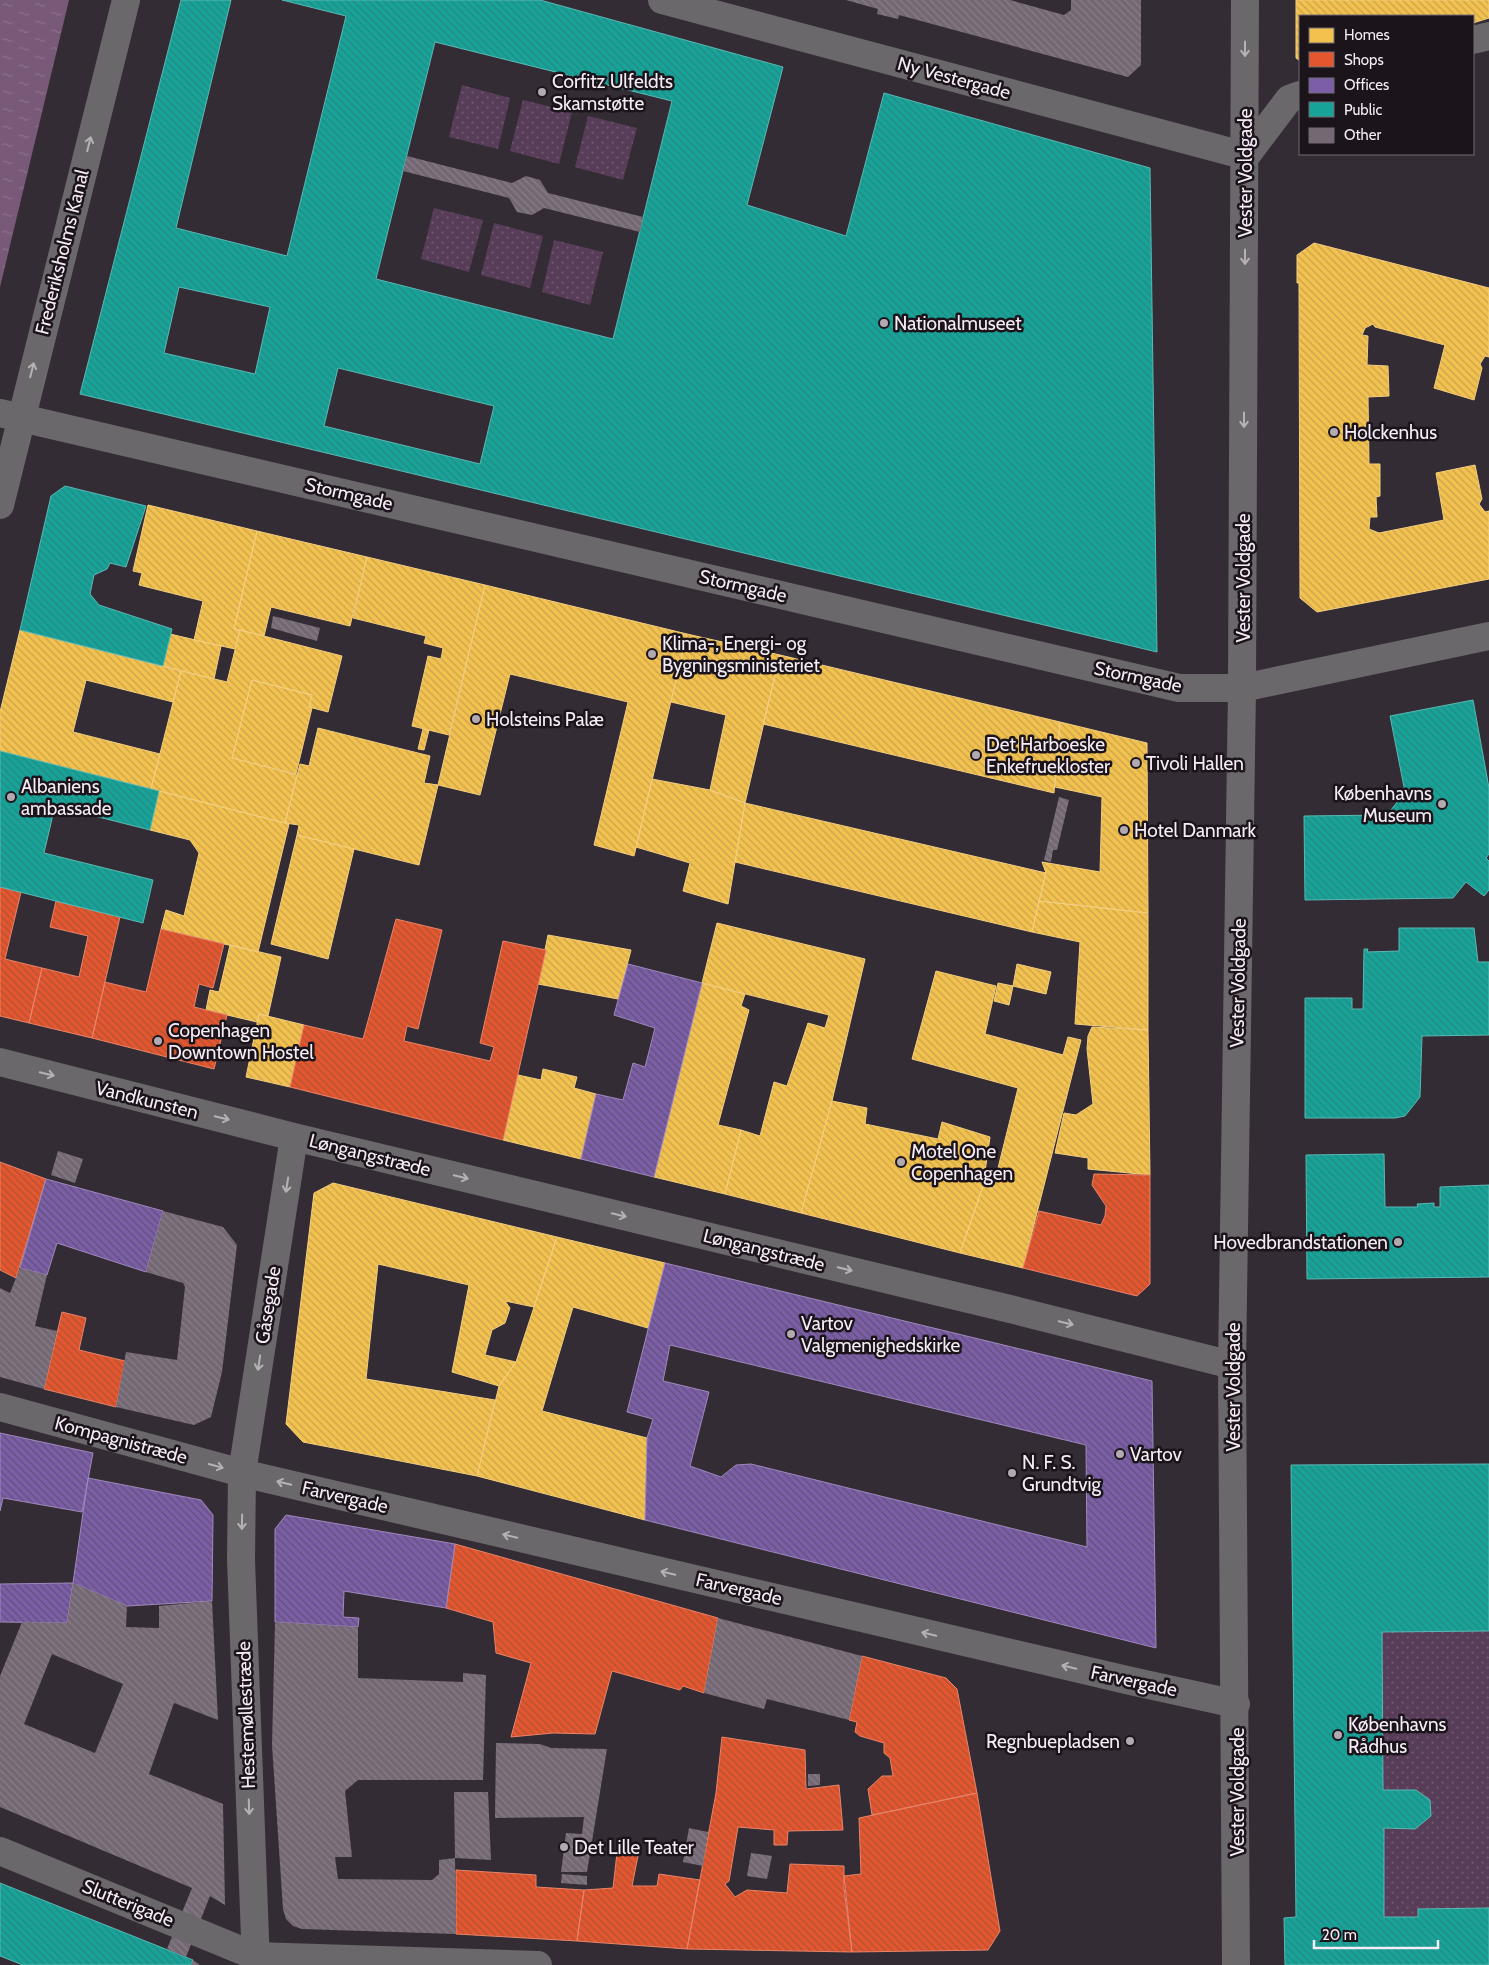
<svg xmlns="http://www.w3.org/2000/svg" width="1489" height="1965" viewBox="0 0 1489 1965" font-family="Cabin,sans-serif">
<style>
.grass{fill:url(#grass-dots)}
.water{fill:url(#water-ripples)}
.homes{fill:url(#homes-back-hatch);stroke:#f3ce80}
.shops{fill:url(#shops-back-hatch);stroke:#e9846a}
.offices{fill:url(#offices-back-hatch);stroke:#a089be;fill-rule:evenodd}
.public{fill:url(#public-back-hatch);stroke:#5ab9b4;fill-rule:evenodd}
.building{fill:url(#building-back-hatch);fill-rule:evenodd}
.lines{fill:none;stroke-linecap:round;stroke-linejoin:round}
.pedestrian{stroke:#6a686a;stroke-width:28}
.minor{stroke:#6a686a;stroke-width:28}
.tertiary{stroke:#6a686a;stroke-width:28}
.oneway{stroke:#b7b1b6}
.poi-dot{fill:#b2a9b1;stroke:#1b141b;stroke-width:2}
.labels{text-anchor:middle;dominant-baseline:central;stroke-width:5;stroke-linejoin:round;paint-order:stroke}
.street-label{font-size:19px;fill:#f6ecf5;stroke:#1b141b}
.poi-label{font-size:19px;fill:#f6ecf5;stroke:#1b141b;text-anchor:start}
</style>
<defs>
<pattern id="grass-dots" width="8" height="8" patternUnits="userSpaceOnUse" patternTransform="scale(1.25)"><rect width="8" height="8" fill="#583d58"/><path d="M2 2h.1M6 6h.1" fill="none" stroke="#715971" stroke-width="1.8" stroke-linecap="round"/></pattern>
<pattern id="water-ripples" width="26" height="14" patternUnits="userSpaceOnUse" patternTransform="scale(1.25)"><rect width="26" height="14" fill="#795978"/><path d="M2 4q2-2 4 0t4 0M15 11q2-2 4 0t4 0" fill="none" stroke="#8d718c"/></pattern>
<pattern id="homes-back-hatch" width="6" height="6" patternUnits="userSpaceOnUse" patternTransform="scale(1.25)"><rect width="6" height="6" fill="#f2c14e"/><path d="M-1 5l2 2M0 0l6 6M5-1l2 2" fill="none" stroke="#c8a24d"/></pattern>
<pattern id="shops-back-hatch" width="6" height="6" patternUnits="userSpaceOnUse" patternTransform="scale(1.25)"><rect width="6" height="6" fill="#e4572e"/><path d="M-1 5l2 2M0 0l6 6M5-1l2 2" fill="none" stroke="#ae5138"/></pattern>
<pattern id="offices-back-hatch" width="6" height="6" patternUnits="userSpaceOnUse" patternTransform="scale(1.25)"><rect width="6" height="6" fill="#7b5ea7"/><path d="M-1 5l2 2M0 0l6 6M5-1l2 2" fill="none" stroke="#605174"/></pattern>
<pattern id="public-back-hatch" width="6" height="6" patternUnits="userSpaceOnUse" patternTransform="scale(1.25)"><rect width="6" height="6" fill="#17a398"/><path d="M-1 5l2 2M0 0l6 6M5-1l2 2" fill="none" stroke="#268781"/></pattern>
<pattern id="building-back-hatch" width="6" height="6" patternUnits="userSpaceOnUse" patternTransform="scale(1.25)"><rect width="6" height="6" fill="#736873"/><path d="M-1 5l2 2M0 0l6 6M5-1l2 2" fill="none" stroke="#887e88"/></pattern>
</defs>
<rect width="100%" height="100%" fill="#342c34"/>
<path class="grass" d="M 462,85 L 510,98 L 498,149 L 449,137 Z
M 523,100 L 572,112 L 559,164 L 510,151 Z
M 588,116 L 637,128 L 623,180 L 575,167 Z
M 434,208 L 483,220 L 469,272 L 421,259 Z
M 494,223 L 543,236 L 530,288 L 481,275 Z
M 554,240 L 603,252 L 590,305 L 542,292 Z
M 1489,1631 L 1489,1908 L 1419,1909 L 1418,1917 L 1384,1917 L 1384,1828 L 1415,1829 L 1416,1790 L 1383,1790 L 1382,1632 Z"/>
<path class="water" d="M 0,0 L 69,0 L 0,287 Z"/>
<path class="homes" d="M 1296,0 L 1489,0 L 1489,18 L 1473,23 L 1473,16 L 1300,16 L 1300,61 L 1296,58 Z
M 1314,243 L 1489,288 L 1489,357 L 1485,356 L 1480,364 L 1482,368 L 1474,400 L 1434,388 L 1445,345 L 1375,327 L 1373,324 L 1365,328 L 1362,335 L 1368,336 L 1367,365 L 1388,366 L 1389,396 L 1368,397 L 1369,464 L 1380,464 L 1380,496 L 1376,497 L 1377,517 L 1370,517 L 1369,529 L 1379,533 L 1444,520 L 1436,473 L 1475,465 L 1482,499 L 1479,504 L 1485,512 L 1489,511 L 1489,579 L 1317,612 L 1300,598 L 1299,283 L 1297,283 L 1297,255 Z
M 148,505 L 257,531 L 234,629 L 240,630 L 235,649 L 194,640 L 203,601 L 139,585 L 142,573 L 133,571 Z
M 257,531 L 367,557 L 350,626 L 271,607 L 264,636 L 234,629 Z
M 367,557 L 485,585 L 449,735 L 412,726 L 428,656 L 441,659 L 443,648 L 424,643 L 426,636 L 353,618 Z
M 485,585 L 687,634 L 634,856 L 594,845 L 628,702 L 510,674 L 480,795 L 438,785 Z
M 20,630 L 181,671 L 173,702 L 86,680 L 73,732 L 160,754 L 151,789 L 0,751 L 0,712 Z
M 240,630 L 342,656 L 328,712 L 309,707 L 312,695 L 252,680 L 232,758 L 297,775 L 285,823 L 151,789 L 181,671 L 227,682 Z
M 170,634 L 221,646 L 214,679 L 163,666 Z
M 687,634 L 780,655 L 745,803 L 710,790 L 726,715 L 671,702 Z
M 780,655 L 1060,722 L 1054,793 L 763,724 Z
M 252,680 L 312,695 L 309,707 L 312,708 L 296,774 L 232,758 Z
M 1060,722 L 1147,743 L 1148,913 L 1039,901 L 1046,873 L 1042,862 L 1100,872 L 1102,797 L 1055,787 Z
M 318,728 L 430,756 L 424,783 L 438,785 L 419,865 L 297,835 L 299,825 L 285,823 L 300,764 L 309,766 Z
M 423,729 L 429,730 L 424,750 L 418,749 Z
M 652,779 L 710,790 L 745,803 L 728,904 L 683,891 L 690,863 L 636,847 Z
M 159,791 L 289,824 L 258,952 L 161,929 L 166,910 L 184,916 L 199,853 L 190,840 L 150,830 Z
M 745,803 L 1046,873 L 1032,932 L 735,862 Z
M 297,835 L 354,849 L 328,959 L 271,944 Z
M 1039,901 L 1148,913 L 1148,1030 L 1075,1024 L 1080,942 L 1032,932 Z
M 717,923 L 865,959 L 832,1101 L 801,1213 L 725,1194 L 741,1130 L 760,1136 L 774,1082 L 787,1086 L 808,1023 L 825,1028 L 829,1015 L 702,983 Z
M 548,935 L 631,950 L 618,999 L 538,984 Z
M 230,945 L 281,957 L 268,1016 L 259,1014 L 257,1022 L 206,1010 L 210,990 L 219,992 Z
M 1017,964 L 1051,972 L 1046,994 L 1013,986 Z
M 936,971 L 996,986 L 985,1034 L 1063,1055 L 1068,1037 L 1081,1040 L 1023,1268 L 960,1253 L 983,1186 L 993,1188 L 1018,1088 L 912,1059 Z
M 702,983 L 745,994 L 741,1006 L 749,1010 L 718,1125 L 741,1130 L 725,1194 L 654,1177 Z
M 998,983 L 1013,986 L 1009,1005 L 994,1001 Z
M 259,1014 L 304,1025 L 290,1087 L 246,1077 Z
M 1092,1027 L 1148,1030 L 1150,1175 L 1088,1169 L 1088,1158 L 1055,1153 L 1064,1113 L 1076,1115 L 1093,1104 L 1087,1049 L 1088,1036 Z
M 543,1069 L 577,1077 L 574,1088 L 596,1094 L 581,1159 L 503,1140 L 518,1075 L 541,1080 Z
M 832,1101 L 867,1108 L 865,1124 L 938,1139 L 942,1122 L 990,1137 L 983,1186 L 960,1253 L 801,1213 Z
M 333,1183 L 557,1237 L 534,1307 L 505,1301 L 510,1308 L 505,1323 L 492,1330 L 485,1355 L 516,1362 L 499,1386 L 452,1372 L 469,1285 L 378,1264 L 366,1379 L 495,1400 L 477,1476 L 303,1442 L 286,1424 L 314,1193 Z
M 557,1237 L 665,1263 L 648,1328 L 573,1307 L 542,1411 L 647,1438 L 645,1520 L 477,1476 L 499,1386 L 516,1362 Z"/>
<path class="shops" d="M 0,887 L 21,892 L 5,959 L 42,968 L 29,1023 L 0,1016 Z
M 56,901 L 120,917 L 92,1038 L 29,1023 L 42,968 L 79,977 L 88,936 L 50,927 Z
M 396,919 L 442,930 L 418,1029 L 407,1026 L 404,1041 L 490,1061 L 494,1047 L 480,1043 L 503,941 L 546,950 L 503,1140 L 290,1087 L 304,1025 L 363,1039 Z
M 161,929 L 224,944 L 213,988 L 199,984 L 194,1007 L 227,1015 L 214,1069 L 92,1038 L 105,982 L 146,992 Z
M 0,1162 L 46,1179 L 16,1278 L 0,1270 Z
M 1094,1174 L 1150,1175 L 1150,1284 L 1137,1296 L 1023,1268 L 1039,1211 L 1101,1225 L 1105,1216 L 1106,1206 L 1092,1185 Z
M 62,1312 L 86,1318 L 79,1350 L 125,1361 L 116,1407 L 44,1389 Z
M 455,1544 L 718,1618 L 704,1693 L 683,1686 L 680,1690 L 612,1671 L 595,1734 L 553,1733 L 511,1737 L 531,1663 L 496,1653 L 493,1622 L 446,1608 Z
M 862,1656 L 946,1678 L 957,1689 L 977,1793 L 872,1815 L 868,1789 L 882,1776 L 893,1776 L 890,1758 L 884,1753 L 884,1743 L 860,1736 L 855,1732 L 857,1722 L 849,1720 Z
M 722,1737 L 805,1750 L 806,1789 L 839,1785 L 843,1830 L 788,1831 L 787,1845 L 774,1845 L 774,1830 L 738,1827 L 729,1881 L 725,1884 L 735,1897 L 747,1890 L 787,1893 L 790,1864 L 844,1866 L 844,1888 L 852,1952 L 687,1949 L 716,1793 Z
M 977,1793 L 1000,1931 L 988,1950 L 852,1952 L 844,1876 L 861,1874 L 859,1818 Z
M 617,1853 L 638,1856 L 632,1886 L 657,1886 L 659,1874 L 700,1880 L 687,1949 L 577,1941 L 584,1890 L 613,1888 Z
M 456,1870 L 536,1875 L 536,1887 L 584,1890 L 577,1941 L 456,1934 Z"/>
<path class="offices" d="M 628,964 L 702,983 L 654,1177 L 581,1159 L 596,1094 L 623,1100 L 633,1063 L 645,1067 L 655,1028 L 614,1015 Z
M 46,1179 L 163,1211 L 146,1272 L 57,1243 L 47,1275 L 20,1268 Z
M 665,1263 L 1152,1381 L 1156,1648 L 645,1520 L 647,1438 L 653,1419 L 627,1412 ZM 670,1345 L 1086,1445 L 1087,1547 L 751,1464 L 736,1465 L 721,1477 L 690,1466 L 709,1392 L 663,1381 Z
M 0,1433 L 93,1453 L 82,1512 L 3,1498 L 0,1511 Z
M 88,1478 L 201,1500 L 213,1515 L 212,1601 L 127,1606 L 73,1583 Z
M 286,1515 L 455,1544 L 446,1608 L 344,1591 L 343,1617 L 359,1618 L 358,1627 L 275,1622 L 275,1529 Z
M 73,1583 L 67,1623 L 0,1622 L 0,1584 Z"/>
<path class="public" d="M 181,0 L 231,0 L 176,228 L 287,256 L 346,16 L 282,0 L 540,0 L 783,67 L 747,205 L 846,236 L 884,93 L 1150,168 L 1157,652 L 80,394 ZM 435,42 L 672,101 L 613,339 L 376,279 ZM 179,287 L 270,307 L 255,374 L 164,353 ZM 338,368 L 494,406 L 480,464 L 324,426 Z
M 65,486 L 146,506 L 126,567 L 110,563 L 107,569 L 94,575 L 90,594 L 99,605 L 172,629 L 163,666 L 20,630 L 51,496 Z
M 1473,700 L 1489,788 L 1489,854 L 1486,858 L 1489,861 L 1489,890 L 1484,896 L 1466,882 L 1453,898 L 1305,900 L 1304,816 L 1387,815 L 1405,792 L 1390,716 Z
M 0,751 L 159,791 L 150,830 L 55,806 L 44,853 L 153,880 L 143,923 L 0,887 Z
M 1399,928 L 1474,928 L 1478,962 L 1489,962 L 1489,1035 L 1422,1036 L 1420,1097 L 1405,1116 L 1395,1118 L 1305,1118 L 1305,998 L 1352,998 L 1352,1009 L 1363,1009 L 1364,949 L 1368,949 L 1367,952 L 1399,951 Z
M 1384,1154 L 1385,1207 L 1418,1207 L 1417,1204 L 1434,1203 L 1434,1207 L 1440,1207 L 1440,1187 L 1489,1185 L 1489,1277 L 1307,1279 L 1306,1155 Z
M 1489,1464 L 1489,1631 L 1382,1632 L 1383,1790 L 1416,1790 L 1430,1800 L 1431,1816 L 1415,1829 L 1384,1828 L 1384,1917 L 1418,1917 L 1418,1909 L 1489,1908 L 1489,1965 L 1285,1965 L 1284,1918 L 1296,1917 L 1291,1465 Z
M 0,1883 L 193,1960 L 191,1965 L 23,1965 L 0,1956 Z"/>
<path class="building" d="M 846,0 L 1010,0 L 1064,15 L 1071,10 L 1071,0 L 1141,0 L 1141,65 L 1128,77 L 899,15 L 898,19 L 877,14 L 878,9 Z
M 407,156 L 512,183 L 526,176 L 540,180 L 548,193 L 643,217 L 640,232 L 544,208 L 532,215 L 517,212 L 509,198 L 403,171 Z
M 273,616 L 320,628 L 317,641 L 271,628 Z
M 1059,797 L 1069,800 L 1057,850 L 1053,850 L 1051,862 L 1044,860 Z
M 58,1151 L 83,1159 L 75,1183 L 51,1175 Z
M 163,1211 L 223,1227 L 237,1245 L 222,1372 L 211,1417 L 194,1425 L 116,1407 L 126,1352 L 177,1360 L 185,1287 L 183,1283 L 146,1272 Z
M 20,1268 L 47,1275 L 35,1326 L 57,1331 L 44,1389 L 0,1377 L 0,1288 L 10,1293 Z
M 73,1583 L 127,1606 L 126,1627 L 159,1628 L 159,1606 L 212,1601 L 218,1720 L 174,1703 L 149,1774 L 223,1804 L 225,1905 L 210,1896 L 186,1957 L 167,1949 L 192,1888 L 0,1807 L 0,1676 L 22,1622 L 67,1623 ZM 52,1654 L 123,1684 L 95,1753 L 24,1724 Z
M 718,1618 L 862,1656 L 849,1720 L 767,1699 L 764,1709 L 704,1693 Z
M 275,1622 L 358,1627 L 358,1678 L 463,1682 L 463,1673 L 486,1675 L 483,1780 L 358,1780 L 345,1791 L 352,1857 L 335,1857 L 338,1879 L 432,1880 L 439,1874 L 439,1860 L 455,1858 L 456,1934 L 302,1929 L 293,1926 L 286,1919 L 283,1909 L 272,1745 Z
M 496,1743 L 540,1744 L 551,1748 L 607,1749 L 587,1872 L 561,1872 L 566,1833 L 582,1834 L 584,1817 L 495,1818 Z
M 808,1774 L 820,1774 L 820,1785 L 808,1786 Z
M 454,1792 L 488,1792 L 491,1860 L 455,1858 Z
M 689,1828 L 708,1832 L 703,1866 L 683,1862 Z
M 751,1853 L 772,1856 L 767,1879 L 747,1876 Z
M 562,1874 L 587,1876 L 587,1885 L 561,1883 Z
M 193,1960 L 200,1965 L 191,1965 Z"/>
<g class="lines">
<path class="pedestrian" d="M 0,1407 L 242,1473
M 0,1851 L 255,1956"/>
<path class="minor" d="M 662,0 L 1246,156
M 1473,40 L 1489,36
M 1246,156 L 1289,99 L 1300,95
M 0,505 L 126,0
M 0,1062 L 294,1137 L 1018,1311 L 1232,1365
M 242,1473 L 1131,1681 L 1236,1704
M 255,1956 L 538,1965
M 256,1965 L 241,1560 L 242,1473 L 294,1137
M 1236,1965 L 1232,1365 L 1242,688 L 1245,0"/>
<path class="tertiary" d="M 0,413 L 1179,688 L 1242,688 L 1489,636"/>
</g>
<defs><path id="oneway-shaft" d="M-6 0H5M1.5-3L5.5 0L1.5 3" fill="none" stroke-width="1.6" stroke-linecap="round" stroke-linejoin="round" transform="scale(1.25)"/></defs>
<g class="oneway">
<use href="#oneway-shaft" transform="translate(1245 49) rotate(90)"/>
<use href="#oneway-shaft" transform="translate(89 144) rotate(-76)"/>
<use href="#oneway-shaft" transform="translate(1245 257) rotate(90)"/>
<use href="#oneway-shaft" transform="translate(32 370) rotate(-76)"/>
<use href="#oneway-shaft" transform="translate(1244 420) rotate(90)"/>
<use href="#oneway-shaft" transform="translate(47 1074) rotate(14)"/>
<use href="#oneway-shaft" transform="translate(222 1118) rotate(14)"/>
<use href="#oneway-shaft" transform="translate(461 1177) rotate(14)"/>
<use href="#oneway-shaft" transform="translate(287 1185) rotate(99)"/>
<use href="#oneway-shaft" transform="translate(619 1215) rotate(14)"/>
<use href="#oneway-shaft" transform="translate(845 1269) rotate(14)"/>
<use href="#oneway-shaft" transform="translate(1066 1323) rotate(14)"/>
<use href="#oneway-shaft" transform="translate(259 1363) rotate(99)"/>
<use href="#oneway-shaft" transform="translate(216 1466) rotate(15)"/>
<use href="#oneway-shaft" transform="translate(284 1483) rotate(-167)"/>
<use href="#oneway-shaft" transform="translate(242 1522) rotate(91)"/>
<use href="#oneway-shaft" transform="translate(510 1536) rotate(-167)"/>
<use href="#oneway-shaft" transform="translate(668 1573) rotate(-167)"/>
<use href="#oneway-shaft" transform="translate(929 1634) rotate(-167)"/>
<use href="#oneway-shaft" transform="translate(1069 1667) rotate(-167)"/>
<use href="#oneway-shaft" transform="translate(249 1807) rotate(88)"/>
</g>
<g class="poi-dot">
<circle cx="542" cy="92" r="5"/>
<circle cx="884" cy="323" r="5"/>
<circle cx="1334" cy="432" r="5"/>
<circle cx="652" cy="654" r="5"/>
<circle cx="476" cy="719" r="5"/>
<circle cx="976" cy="755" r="5"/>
<circle cx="1136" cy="763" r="5"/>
<circle cx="11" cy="797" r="5"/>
<circle cx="1442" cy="804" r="5"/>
<circle cx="1124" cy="830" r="5"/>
<circle cx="158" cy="1041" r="5"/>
<circle cx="901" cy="1162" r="5"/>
<circle cx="1398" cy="1242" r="5"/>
<circle cx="791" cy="1334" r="5"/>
<circle cx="1120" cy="1454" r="5"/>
<circle cx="1012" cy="1473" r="5"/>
<circle cx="1338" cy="1735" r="5"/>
<circle cx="1130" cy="1741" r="5"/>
<circle cx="564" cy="1847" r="5"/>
</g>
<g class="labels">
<g class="street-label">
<text transform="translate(954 78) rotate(15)">Ny Vestergade</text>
<text transform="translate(1245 173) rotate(-90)">Vester Voldgade</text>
<text transform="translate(62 252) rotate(-76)">Frederiksholms Kanal</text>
<text transform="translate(349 494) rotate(13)">Stormgade</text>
<text transform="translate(1243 578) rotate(-90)">Vester Voldgade</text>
<text transform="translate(743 586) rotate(13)">Stormgade</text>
<text transform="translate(1138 677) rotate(12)">Stormgade</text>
<text transform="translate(1238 983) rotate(-89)">Vester Voldgade</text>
<text transform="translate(147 1100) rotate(14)">Vandkunsten</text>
<text transform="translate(370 1155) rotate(14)">Løngangstræde</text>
<text transform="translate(764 1250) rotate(14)">Løngangstræde</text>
<text transform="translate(268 1305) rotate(-81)">Gåsegade</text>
<text transform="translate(1233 1387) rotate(-90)">Vester Voldgade</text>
<text transform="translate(121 1440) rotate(15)">Kompagnistræde</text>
<text transform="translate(345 1497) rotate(13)">Farvergade</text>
<text transform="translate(739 1589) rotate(13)">Farvergade</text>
<text transform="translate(1134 1681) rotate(12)">Farvergade</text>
<text transform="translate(246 1715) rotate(-92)">Hestemøllestræde</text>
<text transform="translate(1237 1792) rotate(-90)">Vester Voldgade</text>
<text transform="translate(128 1903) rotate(22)">Slutterigade</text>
</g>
<g class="poi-label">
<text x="552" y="81">Corfitz Ulfeldts<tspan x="552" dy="22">Skamstøtte</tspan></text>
<text x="894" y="323">Nationalmuseet</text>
<text x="1344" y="432">Holckenhus</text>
<text x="662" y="643">Klima-, Energi- og<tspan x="662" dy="22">Bygningsministeriet</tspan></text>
<text x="486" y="719">Holsteins Palæ</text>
<text x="986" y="744">Det Harboeske<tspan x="986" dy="22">Enkefruekloster</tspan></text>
<text x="1146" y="763">Tivoli Hallen</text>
<text x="21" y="786">Albaniens<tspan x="21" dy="22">ambassade</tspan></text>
<text x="1432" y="793" text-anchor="end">Københavns<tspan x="1432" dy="22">Museum</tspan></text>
<text x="1134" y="830">Hotel Danmark</text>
<text x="168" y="1030">Copenhagen<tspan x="168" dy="22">Downtown Hostel</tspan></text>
<text x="911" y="1151">Motel One<tspan x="911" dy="22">Copenhagen</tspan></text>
<text x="1388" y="1242" text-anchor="end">Hovedbrandstationen</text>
<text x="801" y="1323">Vartov<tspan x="801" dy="22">Valgmenighedskirke</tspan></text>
<text x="1130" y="1454">Vartov</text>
<text x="1022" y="1462">N. F. S.<tspan x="1022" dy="22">Grundtvig</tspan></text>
<text x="1348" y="1724">Københavns<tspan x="1348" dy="22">Rådhus</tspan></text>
<text x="1120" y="1741" text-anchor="end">Regnbuepladsen</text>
<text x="574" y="1847">Det Lille Teater</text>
</g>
</g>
<rect x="1299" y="15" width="175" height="140" fill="#1b141b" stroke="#736a72"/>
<rect x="1309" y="28" width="25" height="15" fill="#f2c14e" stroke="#736a72"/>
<text x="1344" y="40" font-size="15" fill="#f6ecf5">Homes</text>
<rect x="1309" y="52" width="25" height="15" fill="#e4572e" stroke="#736a72"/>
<text x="1344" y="65" font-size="15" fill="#f6ecf5">Shops</text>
<rect x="1309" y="78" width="25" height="15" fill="#7b5ea7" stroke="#736a72"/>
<text x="1344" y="90" font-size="15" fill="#f6ecf5">Offices</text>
<rect x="1309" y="102" width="25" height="15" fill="#17a398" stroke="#736a72"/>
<text x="1344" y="115" font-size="15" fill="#f6ecf5">Public</text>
<rect x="1309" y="128" width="25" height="15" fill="#736873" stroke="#736a72"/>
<text x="1344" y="140" font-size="15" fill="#f6ecf5">Other</text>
<path d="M1314 1940v8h124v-8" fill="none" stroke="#f6ecf5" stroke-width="2.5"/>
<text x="1322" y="1940" font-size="15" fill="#f6ecf5" stroke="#1b141b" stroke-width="4" paint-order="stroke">20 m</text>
</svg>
